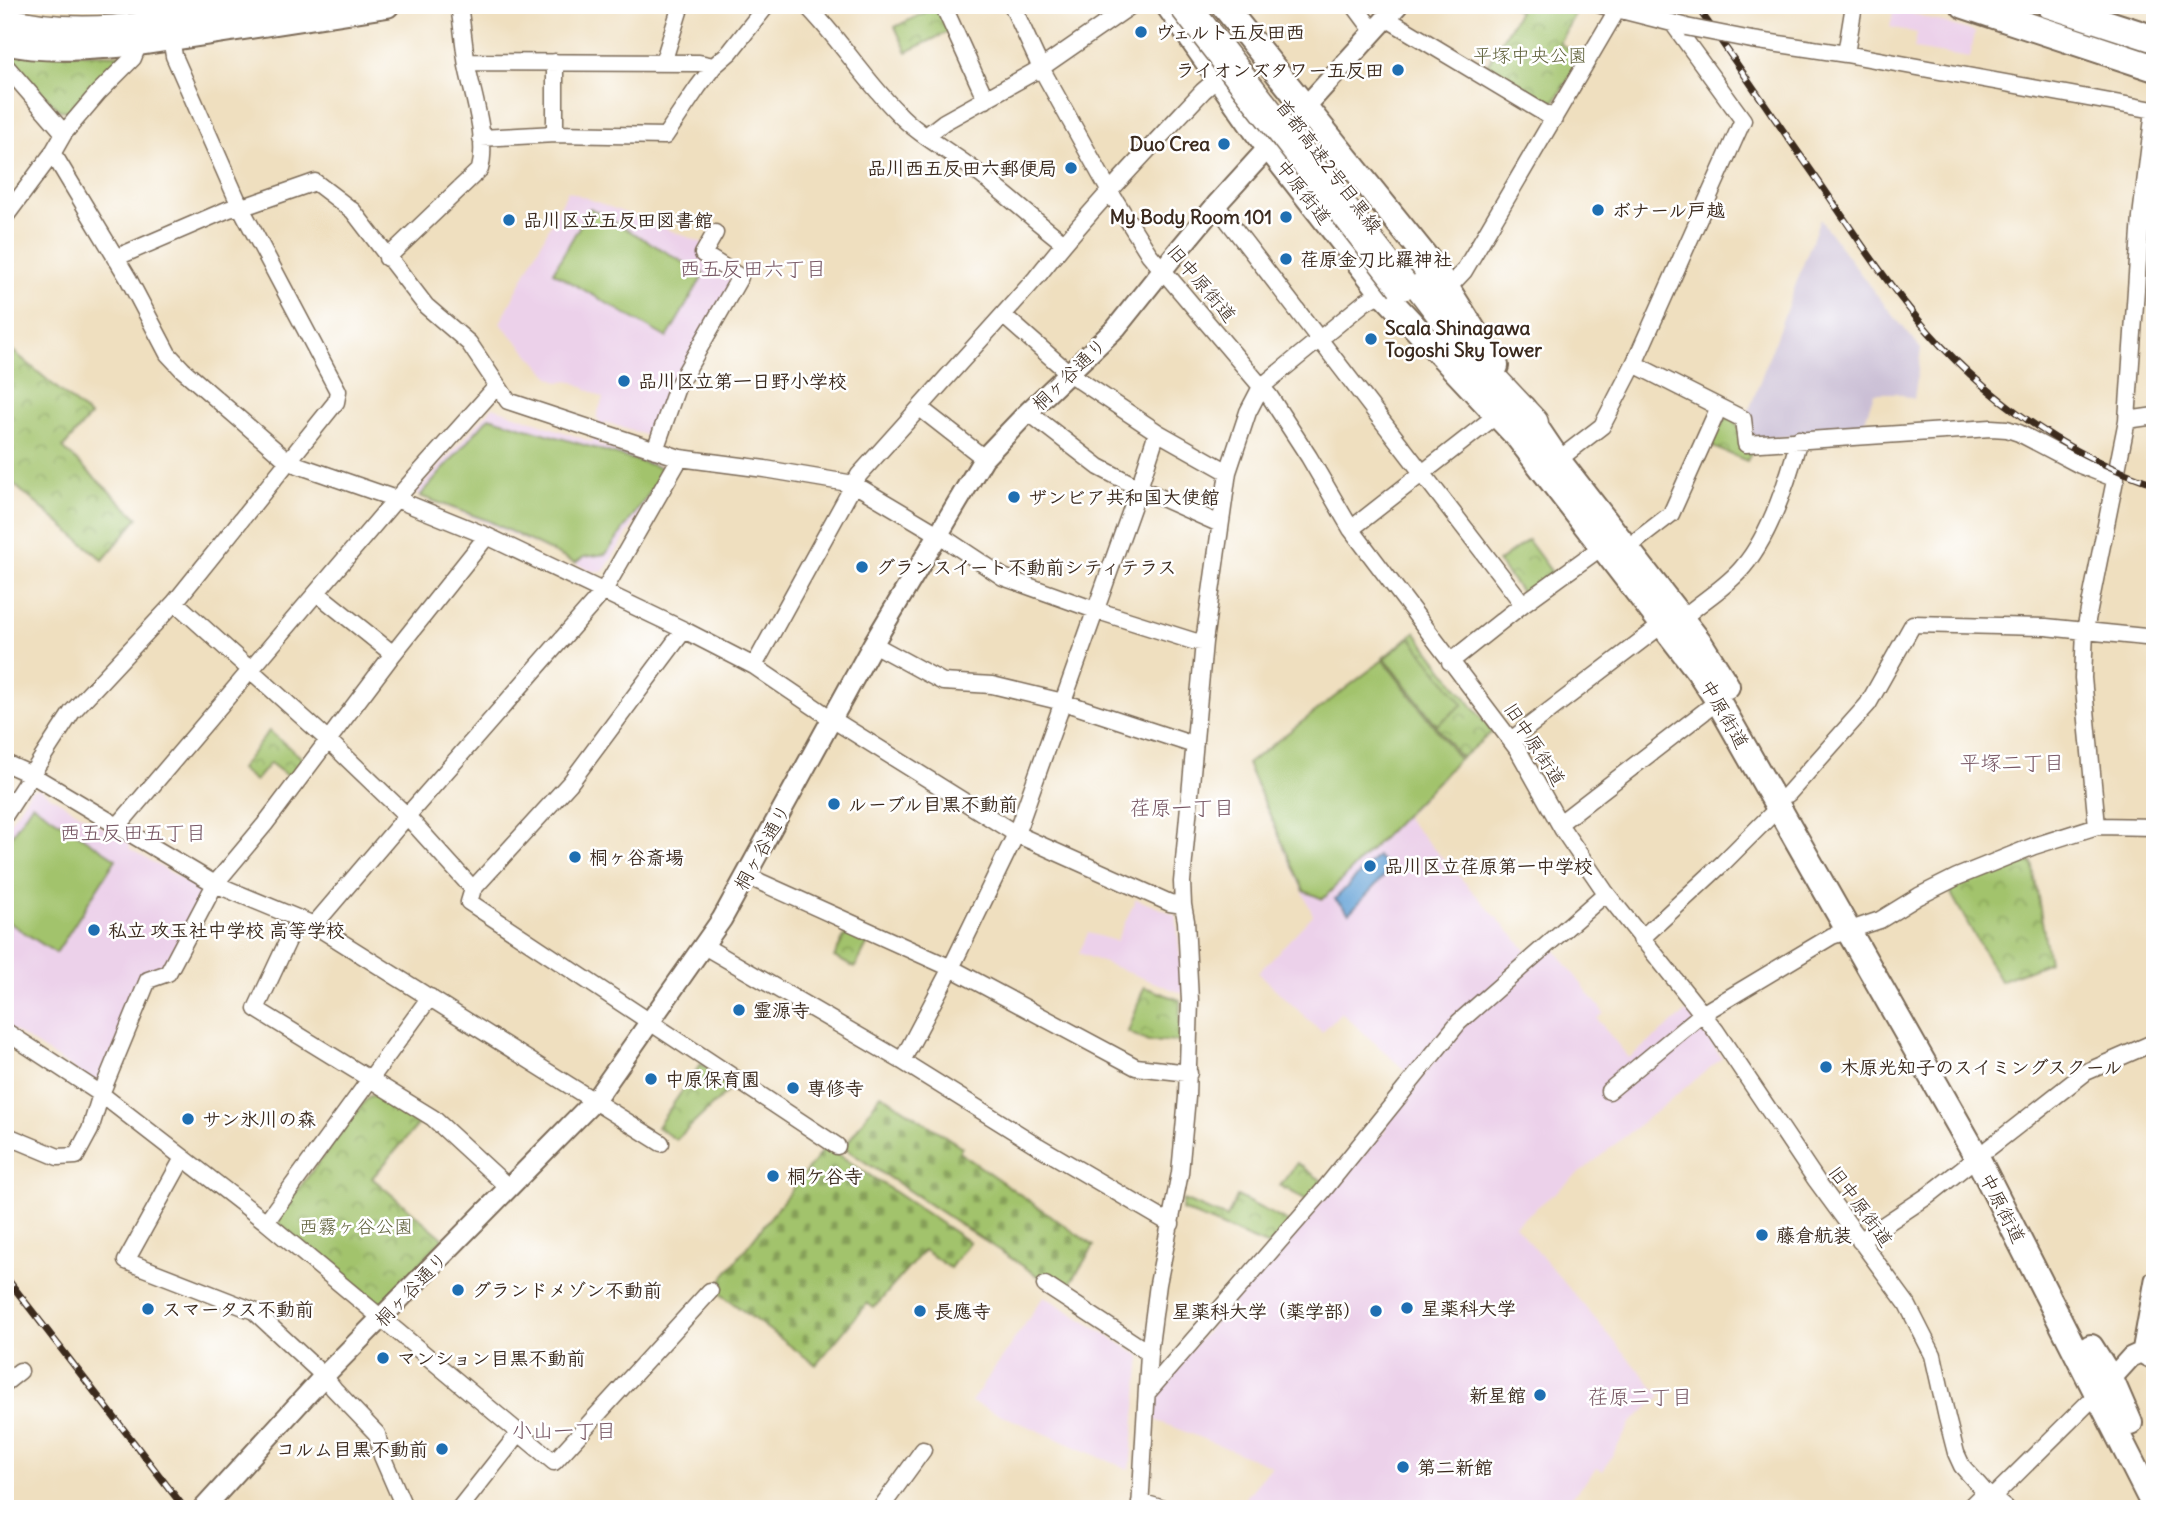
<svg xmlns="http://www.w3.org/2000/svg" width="2160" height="1514" viewBox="0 0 2160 1514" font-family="Delius,'Klee One',sans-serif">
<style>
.built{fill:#ecd1ea}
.industrial{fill:#cbbfd5}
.cemetery{fill:url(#cemetery-stones);stroke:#6e7645;stroke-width:2}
.park{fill:url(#park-crowns);stroke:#6e7645;stroke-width:2}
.garden{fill:#a2c36c;stroke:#6e7645;stroke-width:2}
.water{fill:#65a2d6;stroke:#50667a;stroke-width:2}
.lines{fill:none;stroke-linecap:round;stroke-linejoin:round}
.minor-casing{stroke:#7a6956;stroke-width:19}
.tertiary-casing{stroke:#7a6956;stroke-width:23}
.primary-casing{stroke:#7a6956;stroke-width:28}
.trunk-casing{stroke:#7a6956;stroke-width:30}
.motorway-casing{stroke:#7a6956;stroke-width:33}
.minor{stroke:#fff;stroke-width:16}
.tertiary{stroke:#fff;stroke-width:19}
.primary{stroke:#fff;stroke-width:24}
.trunk{stroke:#fff;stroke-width:26}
.motorway{stroke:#fff;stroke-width:30}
.rail-casing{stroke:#3b2a1e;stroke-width:7}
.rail{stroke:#fff;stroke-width:4.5;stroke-dasharray:13;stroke-linecap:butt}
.minor-bridge-casing{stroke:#7a6956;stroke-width:19;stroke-linecap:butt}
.motorway-bridge-casing{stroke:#7a6956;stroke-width:33;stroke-linecap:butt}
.minor-bridge{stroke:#fff;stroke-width:16}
.motorway-bridge{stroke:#fff;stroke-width:30}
.poi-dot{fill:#1f6fb2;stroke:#fff;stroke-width:2.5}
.labels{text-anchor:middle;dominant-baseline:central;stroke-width:5;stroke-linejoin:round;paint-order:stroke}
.poi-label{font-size:19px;font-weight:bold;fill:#3b2a1e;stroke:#fff;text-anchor:start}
.park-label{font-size:19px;fill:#5f6039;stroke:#fff}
.street-label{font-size:19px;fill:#3b2a1e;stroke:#fff}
.neighbourhood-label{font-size:21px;fill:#765562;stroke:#fff}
</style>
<defs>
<pattern id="cemetery-stones" width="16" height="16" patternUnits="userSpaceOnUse" patternTransform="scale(1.75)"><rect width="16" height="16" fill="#a2c36c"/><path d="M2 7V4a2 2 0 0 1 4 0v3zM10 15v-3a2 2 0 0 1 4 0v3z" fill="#859f58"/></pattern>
<pattern id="park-crowns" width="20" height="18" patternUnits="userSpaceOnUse" patternTransform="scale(1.75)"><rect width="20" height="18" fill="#a2c36c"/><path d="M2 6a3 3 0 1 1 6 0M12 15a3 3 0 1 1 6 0" fill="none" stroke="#859f58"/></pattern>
</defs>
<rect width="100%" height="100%" fill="#fff"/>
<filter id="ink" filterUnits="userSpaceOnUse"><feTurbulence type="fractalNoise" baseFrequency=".0143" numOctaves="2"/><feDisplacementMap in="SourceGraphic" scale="14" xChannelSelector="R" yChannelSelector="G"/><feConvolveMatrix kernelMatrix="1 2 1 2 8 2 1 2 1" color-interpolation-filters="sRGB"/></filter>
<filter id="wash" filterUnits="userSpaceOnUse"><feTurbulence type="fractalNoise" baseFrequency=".00686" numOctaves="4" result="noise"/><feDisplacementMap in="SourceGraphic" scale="28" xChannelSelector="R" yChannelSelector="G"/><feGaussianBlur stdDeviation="1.57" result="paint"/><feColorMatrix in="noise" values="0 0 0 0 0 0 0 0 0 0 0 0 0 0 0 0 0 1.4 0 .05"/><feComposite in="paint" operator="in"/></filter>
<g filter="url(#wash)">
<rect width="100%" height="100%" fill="#efdfbf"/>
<path class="built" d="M 1894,8 L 1975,32 L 1970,58 L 1914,49 L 1917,33 L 1890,27 Z
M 568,191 L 703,243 L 734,278 L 651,437 L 605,422 L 598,444 L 665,467 L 667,471 L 604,571 L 592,571 L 487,523 L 418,496 L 417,491 L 493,407 L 592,442 L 600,420 L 596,418 L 603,398 L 572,381 L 559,382 L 549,376 L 500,323 Z
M 1383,659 L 1460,759 L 1405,817 L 1528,952 L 1409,1074 L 1341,1012 L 1322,1032 L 1258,973 L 1313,915 L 1246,764 Z
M 39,789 L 130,844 L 129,848 L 203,892 L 163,969 L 143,977 L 122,1020 L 125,1022 L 100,1086 L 5,1025 L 5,830 L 31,790 Z
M 1136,899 L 1176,915 L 1184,994 L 1079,953 L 1088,933 L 1116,941 Z
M 1553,947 L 1604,1013 L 1597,1019 L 1629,1058 L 1688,1011 L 1722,1058 L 1515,1225 L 1661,1396 L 1631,1423 L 1603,1471 L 1597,1468 L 1570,1499 L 1576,1505 L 1573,1509 L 1236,1509 L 1272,1466 L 1155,1420 L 1154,1391 L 1385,1130 L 1385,1121 L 1462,1027 Z
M 1044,1296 L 1141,1356 L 1130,1470 L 971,1402 Z"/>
<path class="industrial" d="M 1820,219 L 1872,289 L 1921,349 L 1914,399 L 1896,393 L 1874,393 L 1861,432 L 1749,439 L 1747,416 Z"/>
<path class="cemetery" d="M 881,1094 L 962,1147 L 959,1152 L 1094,1246 L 1064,1293 L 844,1148 Z
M 826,1146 L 969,1242 L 950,1268 L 924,1250 L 874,1308 L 867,1303 L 816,1365 L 714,1289 Z"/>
<path class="park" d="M 1509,5 L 1561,5 L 1577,10 L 1559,43 L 1582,57 L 1555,101 L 1548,101 L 1487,65 L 1519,11 Z
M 938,6 L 950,31 L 907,52 L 895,27 Z
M 5,51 L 125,55 L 71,111 L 59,110 L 5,55 Z
M 5,344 L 90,416 L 63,448 L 138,518 L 103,560 L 5,477 Z
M 1732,417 L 1753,449 L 1747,461 L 1708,445 L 1717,427 L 1721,427 L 1725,419 Z
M 1528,540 L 1554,575 L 1525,597 L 1498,562 Z
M 1415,632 L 1492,732 L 1461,758 L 1383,658 Z
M 269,731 L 308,763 L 294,781 L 270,763 L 255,781 L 240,769 Z
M 2032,862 L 2049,962 L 2000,981 L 1949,890 L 1970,878 Z
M 848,929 L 870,939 L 855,968 L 834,957 Z
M 1144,987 L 1180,1000 L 1180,1041 L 1148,1042 L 1128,1032 Z
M 701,1064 L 733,1086 L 676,1140 L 657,1127 Z
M 379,1093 L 424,1118 L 372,1178 L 443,1238 L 385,1302 L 375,1302 L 279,1224 L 278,1216 L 368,1097 Z
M 1297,1163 L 1325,1183 L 1309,1201 L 1280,1186 Z
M 1237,1196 L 1290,1223 L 1269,1246 L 1182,1210 L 1183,1200 L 1227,1218 Z"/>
<path class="garden" d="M 590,208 L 704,274 L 667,338 L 553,272 Z
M 489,417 L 662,468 L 663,474 L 606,554 L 584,557 L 575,563 L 489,521 L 420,496 Z
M 1410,637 L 1463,704 L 1437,725 L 1385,658 Z
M 1383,660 L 1459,759 L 1323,899 L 1304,891 L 1247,764 Z
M 32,804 L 116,859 L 56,953 L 5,920 L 5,845 Z"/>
<path class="water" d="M 1377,856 L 1391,869 L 1349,913 L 1335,899 Z"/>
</g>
<g filter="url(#ink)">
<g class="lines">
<g class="minor-casing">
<path id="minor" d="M 806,5 C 839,38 863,78 896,111 C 919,136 950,151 977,172 C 1007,195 1034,220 1064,243
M 943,5 L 986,100
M 1012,5 L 1041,68 L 1110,192 L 1149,254 L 1270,397 L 1309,457 L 1351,529 L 1518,750 L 1563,830 L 1606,893 L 1716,1031 L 1816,1180 L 1907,1304 L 1933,1355 L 1947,1418 L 1956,1453 L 1962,1466 L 1985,1492 L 2006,1509
M 1354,5 L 1374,32
M 1601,5 L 1684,26
M 1386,18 L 1554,119
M 1752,40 L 1846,54 L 2154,110 L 2141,217 L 2127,420 L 2085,630 L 2083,678 L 2097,826
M 1846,54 L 1854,5
M 467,62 L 699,63 L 714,66
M 555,62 L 555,134
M 663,63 L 681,5
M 5,65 L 64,133
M 926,136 L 944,122 L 1041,68 L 1132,5
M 481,138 L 555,134 L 665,136 L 698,87 L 714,66 L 730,52 L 767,5
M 52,154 L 57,160 L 128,278 L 168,354 L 183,370 L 289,462 L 396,499 L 487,536 L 684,630 L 754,666 L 832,719 L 1016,834 L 1170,903 L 1183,905
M 1216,205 L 1523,604
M 5,217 L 52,154 L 64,133 L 98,93 L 133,58 L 139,43
M 115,258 L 229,209 L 252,204 L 315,182 L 353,211 L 426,306 L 469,343 L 508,401 L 680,458 L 765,469 L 854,484 L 938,534 L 1003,577 L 1095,610 L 1193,641 L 1204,642
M 387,258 L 480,169 C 488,139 473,96 467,66 C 464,46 462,25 459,5
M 1448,288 L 1464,271 L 1617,10
M 1003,315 L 1070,374 L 1157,432 L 1228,472
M 1634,364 L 1719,407
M 920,408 L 984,458
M 1028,412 L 1099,467 L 1139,488 L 1220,524
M 2127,420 L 2155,416
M 655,450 L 677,387 L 740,277 L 703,254 L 715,233
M 1558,460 L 1602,426 L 1634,364 L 1743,120 L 1674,25
M 1351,529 L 1498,414
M 1627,548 L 1671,514 L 1719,407 L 1743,419 L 1746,444 L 1991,428 L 2007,429 L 2019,433 L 2080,465 L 2116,479
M 317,593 L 393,654
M 175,602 L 328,740 L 407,816 L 473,889
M 1682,619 C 1701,601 1727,587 1743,567 C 1771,534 1788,480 1799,439
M 684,630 L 570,783 L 473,889 L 469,902 L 837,1146
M 873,644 L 943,682 L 992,685 L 1063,702 L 1194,745
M 1450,662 L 1523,604 L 1603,546
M 754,666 L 859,475 L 1036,278 C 1088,212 1146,152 1203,91 L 1218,78
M 1511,740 L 1663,624
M 5,763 L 32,775 L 215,884 L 314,925 L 661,1143
M 1788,794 L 1868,704 L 1913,624 L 2046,627 L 2155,638
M 5,815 L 72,712 L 175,602 L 336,402 L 338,391 L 240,206 L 174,56 L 171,38
M 1560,823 L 1718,701
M 117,827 L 396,499 L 497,386
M 747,876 L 951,968 L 1136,1067 L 1189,1073
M 298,919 L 256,1009 L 433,1118 L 509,1188
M 314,925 L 407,816 L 603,592 L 680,458
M 1641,939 L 1723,863 L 1778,808
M 704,946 L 902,1061 L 1038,1146 L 1171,1224
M 5,1031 L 101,1094 L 266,1222 L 554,1462 L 710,1291
M 902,1061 L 951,968 L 1016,834 L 1139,488 L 1157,432
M 1609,1091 L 1702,1014 L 1832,936 L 1880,920 L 1919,896 L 1957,877 L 2034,846 L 2097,826 L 2155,827
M 5,1137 L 10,1137 L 58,1157 L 76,1156 L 90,1130 L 101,1094 L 148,980 L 168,973 L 215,884 L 265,824 L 393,654 L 487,536
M 1989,1148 L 2086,1072 L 2155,1042
M 183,1158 L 126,1261 L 254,1311 L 324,1376 L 334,1389 L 377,1434 L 382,1456 L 405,1509
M 266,1222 L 430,997
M 1860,1241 L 1929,1195 L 1977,1157
M 1045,1285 L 1149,1353
M 2142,1352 L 2145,1357 L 2155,1362
M 5,1383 L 20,1371
M 1148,1392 L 1322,1192 L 1459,1022 L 1606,893
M 1992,1498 L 2102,1389
M 1140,1502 L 1164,1509
M 459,1509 L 519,1433
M 880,1509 L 923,1450
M 1140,1509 L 1149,1353 L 1158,1284 L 1180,1173 L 1187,1097 L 1190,1001 L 1186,921 L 1183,905 L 1182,882 L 1204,642 L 1228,472 L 1248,412 L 1261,387 L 1365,302 L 1382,292
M 1968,1509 L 1985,1492"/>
</g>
<g class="tertiary-casing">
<path id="tertiary" d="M 2111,1379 L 2131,1357 L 2142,1352 L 2155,1280
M 203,1509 L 324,1376 L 595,1100 L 722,919 L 873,644 L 984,458 L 1028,412 L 1116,328 L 1176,253 L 1216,205 L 1398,5"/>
</g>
<g class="primary-casing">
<path id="primary" d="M 1168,5 L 1257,132 L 1382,292 L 1517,436 L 1699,672 L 1718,701 L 1977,1157 L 2155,1508
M 1223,5 L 1433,266 L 1496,366
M 5,42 C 46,52 97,47 139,43 L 387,5
M 1523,408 L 1558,460 L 1698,640 L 1727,686
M 2091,1347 L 2111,1379 L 2130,1423"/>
</g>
<g class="trunk-casing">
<path id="trunk" d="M 1964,5 L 2155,68
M 2050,5 L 2155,39"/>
</g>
<g class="motorway-casing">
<path id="motorway" d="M 5,22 C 94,46 187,19 276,5
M 1413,276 L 1488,375 L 1533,423"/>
</g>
<use href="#minor" class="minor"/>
<use href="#tertiary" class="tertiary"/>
<use href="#primary" class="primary"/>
<use href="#trunk" class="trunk"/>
<use href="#motorway" class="motorway"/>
<g class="rail-casing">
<path id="rail" d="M 1696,5 C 1739,67 1781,128 1824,189 C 1850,227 1875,266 1904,302 C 1966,383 2057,453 2155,484
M 5,1276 L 182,1505"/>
</g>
<use href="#rail" class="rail"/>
<g class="minor-bridge-casing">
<path id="minor-bridge" d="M 1686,27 L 1752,40"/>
</g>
<g class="motorway-bridge-casing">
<path id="motorway-bridge" d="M 1184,5 L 1402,285"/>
</g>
<use href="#minor-bridge" class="minor-bridge"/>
<use href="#motorway-bridge" class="motorway-bridge"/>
</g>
</g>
<g class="poi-dot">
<circle cx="1141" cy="32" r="7"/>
<circle cx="1398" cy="70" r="7"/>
<circle cx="1224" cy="144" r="7"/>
<circle cx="1071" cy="168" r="7"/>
<circle cx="1598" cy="210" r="7"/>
<circle cx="1286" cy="217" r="7"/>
<circle cx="509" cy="220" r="7"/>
<circle cx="1286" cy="259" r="7"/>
<circle cx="1371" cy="339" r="7"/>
<circle cx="624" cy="381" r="7"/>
<circle cx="1014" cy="497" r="7"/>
<circle cx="862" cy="567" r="7"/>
<circle cx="834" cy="804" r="7"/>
<circle cx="575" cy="857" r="7"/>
<circle cx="1370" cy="866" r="7"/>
<circle cx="94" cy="930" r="7"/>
<circle cx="739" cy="1010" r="7"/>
<circle cx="1826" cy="1067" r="7"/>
<circle cx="651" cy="1079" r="7"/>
<circle cx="793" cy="1088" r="7"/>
<circle cx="188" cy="1119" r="7"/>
<circle cx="773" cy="1176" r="7"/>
<circle cx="1762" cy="1235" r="7"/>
<circle cx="458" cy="1290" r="7"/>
<circle cx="1407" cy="1308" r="7"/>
<circle cx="148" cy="1309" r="7"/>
<circle cx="920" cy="1311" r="7"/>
<circle cx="1376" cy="1311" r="7"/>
<circle cx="383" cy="1358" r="7"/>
<circle cx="1540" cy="1395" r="7"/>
<circle cx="442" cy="1449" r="7"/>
<circle cx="1403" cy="1467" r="7"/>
</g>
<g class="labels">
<g class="poi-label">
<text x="1155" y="32">ヴェルト五反田西</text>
<text x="1384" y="70" text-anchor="end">ライオンズタワー五反田</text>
<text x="1210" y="144" text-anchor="end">Duo Crea</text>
<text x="1057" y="168" text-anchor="end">品川西五反田六郵便局</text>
<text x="1612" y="210">ボナール戸越</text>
<text x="1272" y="217" text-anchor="end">My Body Room 101</text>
<text x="523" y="220">品川区立五反田図書館</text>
<text x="1300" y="259">荏原金刀比羅神社</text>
<text x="1385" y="328">Scala Shinagawa<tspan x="1385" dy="22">Togoshi Sky Tower</tspan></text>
<text x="638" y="381">品川区立第一日野小学校</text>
<text x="1028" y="497">ザンビア共和国大使館</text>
<text x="876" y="567">グランスイート不動前シティテラス</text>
<text x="848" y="804">ルーブル目黒不動前</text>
<text x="589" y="857">桐ヶ谷斎場</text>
<text x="1384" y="866">品川区立荏原第一中学校</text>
<text x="108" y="930">私立 攻玉社中学校 高等学校</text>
<text x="753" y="1010">霊源寺</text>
<text x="1840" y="1067">木原光知子のスイミングスクール</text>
<text x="665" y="1079">中原保育園</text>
<text x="807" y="1088">専修寺</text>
<text x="202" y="1119">サン氷川の森</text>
<text x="787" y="1176">桐ケ谷寺</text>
<text x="1776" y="1235">藤倉航装</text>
<text x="472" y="1290">グランドメゾン不動前</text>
<text x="1421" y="1308">星薬科大学</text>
<text x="162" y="1309">スマータス不動前</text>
<text x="934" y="1311">長應寺</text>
<text x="1362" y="1311" text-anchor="end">星薬科大学（薬学部）</text>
<text x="397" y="1358">マンション目黒不動前</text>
<text x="1526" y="1395" text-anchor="end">新星館</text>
<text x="428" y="1449" text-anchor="end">コルム目黒不動前</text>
<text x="1417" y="1467">第二新館</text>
</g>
<g class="park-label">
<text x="1530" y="55">平塚中央公園</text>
<text x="356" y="1226">西霧ヶ谷公園</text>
</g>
<g class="street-label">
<text transform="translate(1329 166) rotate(53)">首都高速2号目黒線</text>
<text transform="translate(1304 192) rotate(52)">中原街道</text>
<text transform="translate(1202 283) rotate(50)">旧中原街道</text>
<text transform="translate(1069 374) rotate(-44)">桐ヶ谷通り</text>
<text transform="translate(1725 714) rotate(60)">中原街道</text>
<text transform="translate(1535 744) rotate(57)">旧中原街道</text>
<text transform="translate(762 847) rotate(-61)">桐ヶ谷通り</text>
<text transform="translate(1861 1206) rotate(54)">旧中原街道</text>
<text transform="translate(2003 1208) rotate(63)">中原街道</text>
<text transform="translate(411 1289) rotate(-46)">桐ヶ谷通り</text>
</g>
<g class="neighbourhood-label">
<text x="753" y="268">西五反田六丁目</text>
<text x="2012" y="762">平塚二丁目</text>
<text x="1182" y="807">荏原一丁目</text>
<text x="133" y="832">西五反田五丁目</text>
<text x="1640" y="1396">荏原二丁目</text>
<text x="564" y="1430">小山一丁目</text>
</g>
</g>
<rect width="2160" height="1514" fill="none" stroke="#fff" stroke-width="28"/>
</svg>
